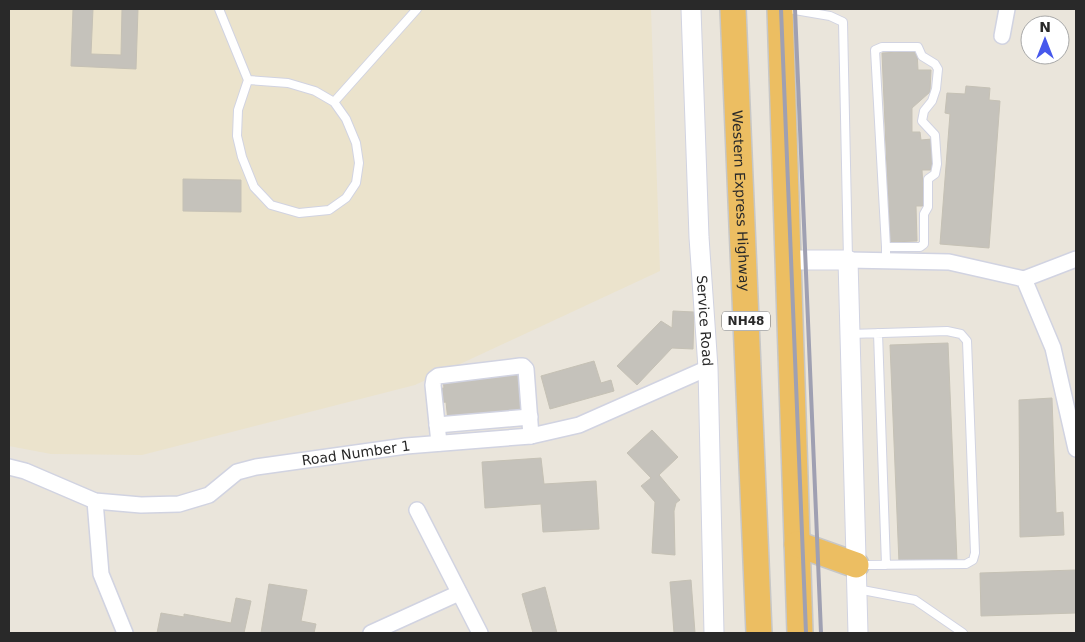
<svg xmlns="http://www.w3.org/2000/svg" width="1085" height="642" viewBox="0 0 1085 642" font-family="'DejaVu Sans',sans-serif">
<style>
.education{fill:#ebe3cc}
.building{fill:#c5c2bb;stroke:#c5c1b5}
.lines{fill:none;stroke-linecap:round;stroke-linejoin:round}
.service-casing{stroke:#d1d3e1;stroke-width:10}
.minor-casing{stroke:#d1d3e1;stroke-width:18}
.tertiary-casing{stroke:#d1d3e1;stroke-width:21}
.trunk-casing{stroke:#c7c7c7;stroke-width:28}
.service{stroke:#fff;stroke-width:8}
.minor{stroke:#fff;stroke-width:15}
.tertiary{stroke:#fff;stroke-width:19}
.trunk{stroke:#ecbe62;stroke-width:25}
.rail{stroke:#9fa0b2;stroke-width:4}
.labels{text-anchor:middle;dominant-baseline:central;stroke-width:4;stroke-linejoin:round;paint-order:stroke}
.shield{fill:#fff;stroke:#696969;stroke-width:1}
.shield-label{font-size:12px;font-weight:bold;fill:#292929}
.street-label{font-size:14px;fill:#292929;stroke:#fff}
</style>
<rect width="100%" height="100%" fill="#eae5db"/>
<path class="education" d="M 9,9 L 651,9 L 660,271 L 415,385 L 142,455 L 51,454 L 9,446 Z"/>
<path class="building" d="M 73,9 L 93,9 L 91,54 L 121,55 L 122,9 L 138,9 L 136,69 L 71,66 Z
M 917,51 L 918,70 L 931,70 L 930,92 L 912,108 L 912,132 L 920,132 L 921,140 L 932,139 L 934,170 L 922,170 L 924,206 L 916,206 L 917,241 L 890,242 L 882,53 Z
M 966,86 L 990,88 L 989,100 L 1000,101 L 989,248 L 940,244 L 950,114 L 945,113 L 947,93 L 965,94 Z
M 183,179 L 241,180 L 241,212 L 183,211 Z
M 673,311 L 694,312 L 693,349 L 672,348 L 637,385 L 617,366 L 661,321 L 672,328 Z
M 948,343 L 957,561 L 899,563 L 890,345 Z
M 594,361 L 601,383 L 611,380 L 614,391 L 550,409 L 541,376 Z
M 521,370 L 526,412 L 448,421 L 446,402 L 438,403 L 437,389 L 444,388 L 443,379 Z
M 1052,398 L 1056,513 L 1063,512 L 1064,535 L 1020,537 L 1019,400 Z
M 652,430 L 678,457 L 659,475 L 680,500 L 676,503 L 674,511 L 675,555 L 652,553 L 655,502 L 641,486 L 651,478 L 627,453 Z
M 541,458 L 544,484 L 596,481 L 599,529 L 543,532 L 541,504 L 485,508 L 482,462 Z
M 1076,570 L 1076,613 L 981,616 L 980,573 Z
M 691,580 L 695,633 L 674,633 L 670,582 Z
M 269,584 L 307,590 L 301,621 L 316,624 L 314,633 L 261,633 Z
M 545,587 L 557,633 L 533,633 L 522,594 Z
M 236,598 L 251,601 L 244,633 L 157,633 L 161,613 L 184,617 L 184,614 L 231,623 Z"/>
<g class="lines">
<g class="service-casing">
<path id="service" d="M 219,9 L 248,80 L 238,110 L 237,136 L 242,157 L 254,187 L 271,205 L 299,213 L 329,210 L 346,198 L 356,183 L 359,163 L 356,143 L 346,119 L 334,102 L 315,91 L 288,83 L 248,80
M 789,9 L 830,16 L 843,22 L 848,259
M 334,102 L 417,9
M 886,247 L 875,50 L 882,47 L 918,47 L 922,56 L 935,64 L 938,69 L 936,89 L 932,101 L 924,111 L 922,121 L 935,135 L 937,164 L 935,174 L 928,179 L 928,207 L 924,214 L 924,244 L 920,247 L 886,247 L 886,260
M 878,333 L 886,565
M 850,334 L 947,331 L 961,334 L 967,341 L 975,553 L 973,560 L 966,564 L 860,565
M 857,589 L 915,600 L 963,633"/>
</g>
<g class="minor-casing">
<g id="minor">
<path d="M 1002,36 L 1007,9"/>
<path d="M 848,260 L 949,262 L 1024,279 L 1053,348 L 1076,449"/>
<path d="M 1024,279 L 1076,259"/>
<path d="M 437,425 L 530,417"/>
<path d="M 439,443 L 433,385 L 434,379 L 438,376 L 520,366 L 523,366 L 526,369 L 531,436"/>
<path id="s1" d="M 9,467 L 25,471 L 95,501 L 141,505 L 179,504 L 209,495 L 237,472 L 256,467 L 406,446 L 531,436 L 579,425 L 708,368"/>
<path d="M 95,501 L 101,574 L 125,633"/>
<path d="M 417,510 L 480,633"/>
<path d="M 371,633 L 459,593"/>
</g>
</g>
<g class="tertiary-casing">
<g id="tertiary">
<path id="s2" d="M 691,9 L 699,237 L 708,368 L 714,633"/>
<path d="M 788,260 L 848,260 L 858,633"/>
</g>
</g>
<g class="trunk-casing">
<g id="trunk">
<path id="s3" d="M 733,9 L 759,633"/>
<path d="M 780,9 L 800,633"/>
<path d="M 797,544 L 856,565"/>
</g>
</g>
<use href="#service" class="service"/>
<use href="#minor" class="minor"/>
<use href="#tertiary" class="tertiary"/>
<use href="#trunk" class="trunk"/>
<path class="rail" d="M 781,9 L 806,633
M 795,9 L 821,633"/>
</g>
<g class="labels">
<rect class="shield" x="722" y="311.5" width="48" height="19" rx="4"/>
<g class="shield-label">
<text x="746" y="321">NH48</text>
</g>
<g class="street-label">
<text stroke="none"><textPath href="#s3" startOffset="192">Western Express Highway</textPath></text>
<text stroke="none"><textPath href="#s2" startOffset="312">Service Road</textPath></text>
<text stroke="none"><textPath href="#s1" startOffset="365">Road Number 1</textPath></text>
</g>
</g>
<rect width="1085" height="642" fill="none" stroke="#292929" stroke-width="20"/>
<g transform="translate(1045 40)"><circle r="24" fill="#ffffff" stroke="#a9a9a9"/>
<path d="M0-4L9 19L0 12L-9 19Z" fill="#4658ec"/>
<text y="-8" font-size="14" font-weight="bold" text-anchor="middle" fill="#292929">N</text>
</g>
</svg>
